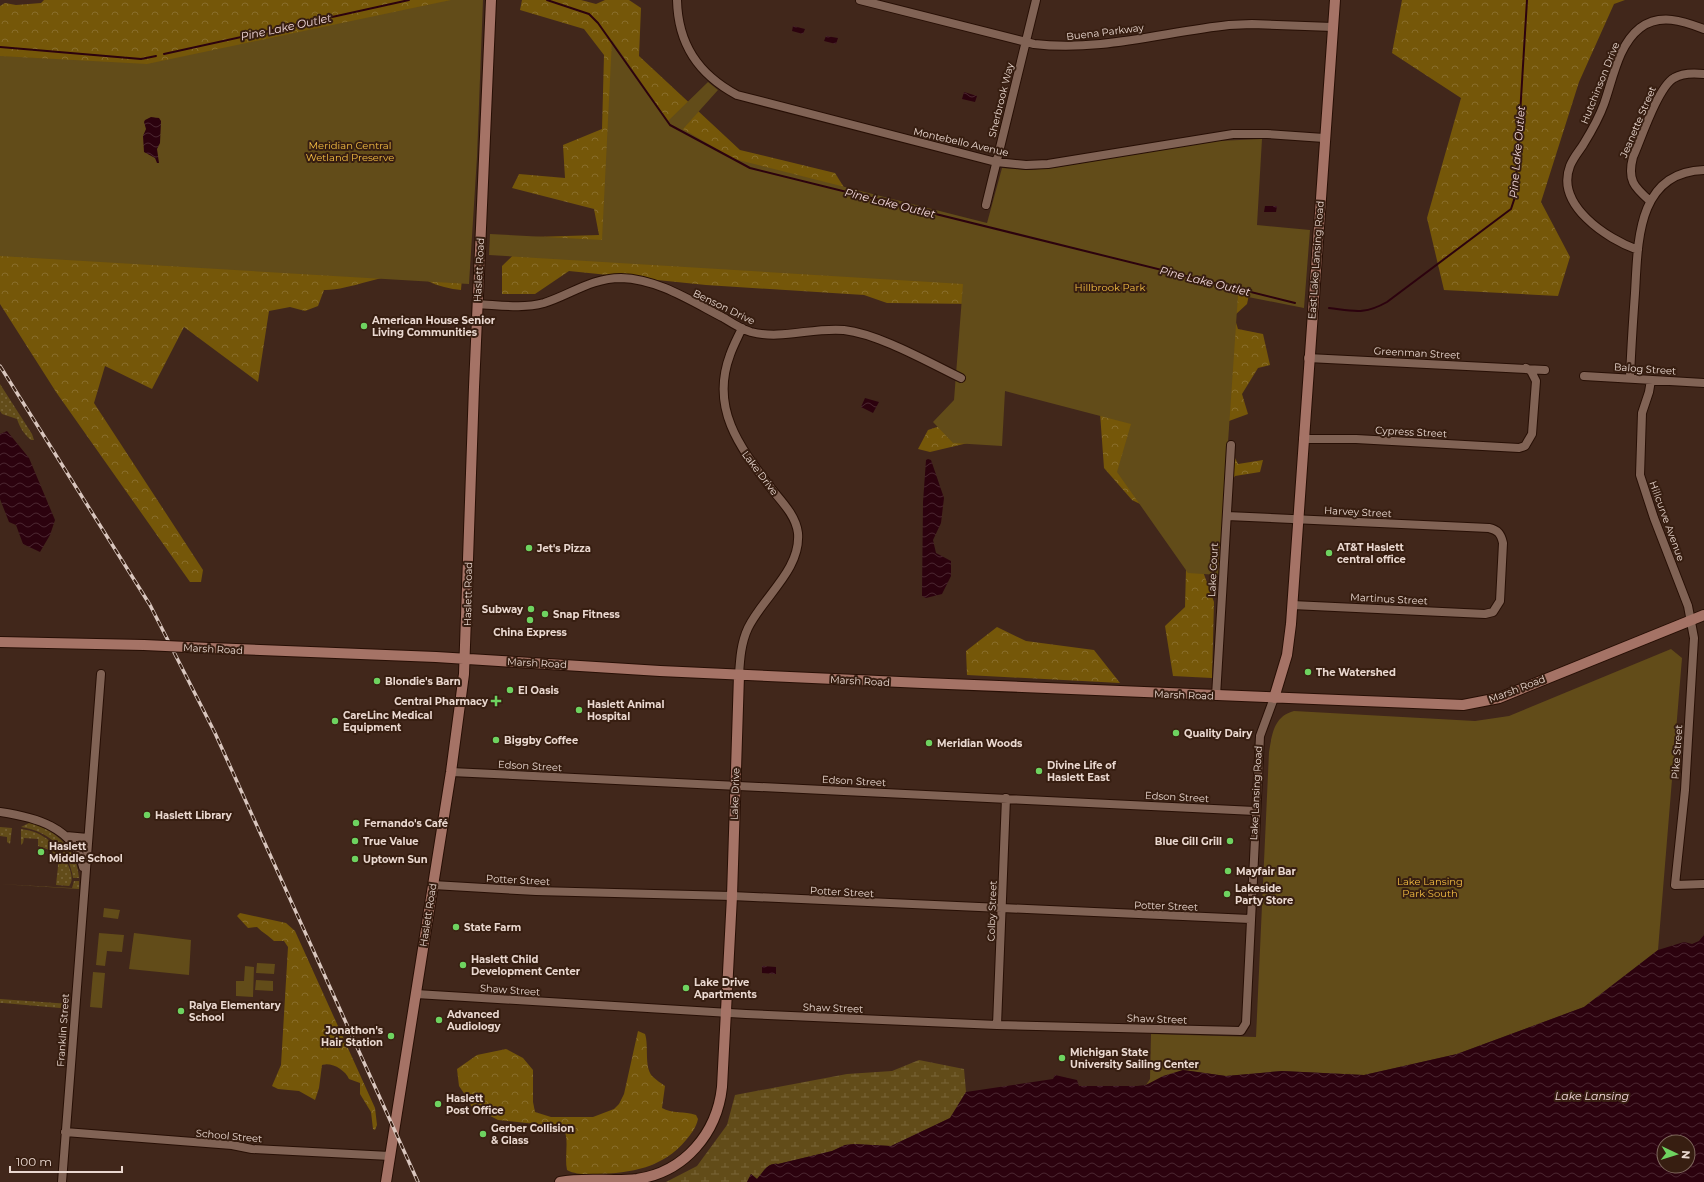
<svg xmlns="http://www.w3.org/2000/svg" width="1704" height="1182" viewBox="0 0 1704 1182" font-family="Montserrat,sans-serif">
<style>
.grass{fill:url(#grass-dots)}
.forest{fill:url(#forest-crowns)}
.wetland{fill:url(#wetland-marsh)}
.green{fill:#624c19}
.water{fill:url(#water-waves);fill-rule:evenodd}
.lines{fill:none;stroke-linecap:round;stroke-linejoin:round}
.stream{stroke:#2c020e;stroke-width:2}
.street-casing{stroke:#270f05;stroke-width:10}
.secondary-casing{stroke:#270f05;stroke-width:12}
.street{stroke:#816355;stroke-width:8}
.secondary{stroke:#a57366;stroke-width:10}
.rail-casing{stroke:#d9c6be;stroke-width:3.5}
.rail{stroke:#371e11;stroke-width:2;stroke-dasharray:6;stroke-linecap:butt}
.secondary-bridge-casing{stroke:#270f05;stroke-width:12;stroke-linecap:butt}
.secondary-bridge{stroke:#a57366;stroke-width:10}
.poi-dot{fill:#6ed360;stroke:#371e11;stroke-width:1.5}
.labels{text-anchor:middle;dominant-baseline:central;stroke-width:4;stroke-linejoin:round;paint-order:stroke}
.street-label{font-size:10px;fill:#ead8d0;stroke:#371e11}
.park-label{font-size:10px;fill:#f4be43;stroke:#371e11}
.poi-label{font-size:10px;font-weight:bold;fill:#ead8d0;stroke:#371e11;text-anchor:start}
.water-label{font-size:11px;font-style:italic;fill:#f3d8dc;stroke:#371e11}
</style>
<defs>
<pattern id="grass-dots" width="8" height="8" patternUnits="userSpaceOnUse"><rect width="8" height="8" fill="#624c19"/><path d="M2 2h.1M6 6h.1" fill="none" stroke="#796539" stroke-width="1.8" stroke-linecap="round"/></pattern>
<pattern id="forest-crowns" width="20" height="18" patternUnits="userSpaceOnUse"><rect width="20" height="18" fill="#755709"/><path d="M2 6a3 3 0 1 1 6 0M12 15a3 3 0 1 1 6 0" fill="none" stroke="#896e2c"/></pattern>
<pattern id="wetland-marsh" width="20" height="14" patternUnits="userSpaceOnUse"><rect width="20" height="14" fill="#624c19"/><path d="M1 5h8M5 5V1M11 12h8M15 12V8" fill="none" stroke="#796539"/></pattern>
<pattern id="water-waves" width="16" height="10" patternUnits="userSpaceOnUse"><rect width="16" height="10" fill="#2c020e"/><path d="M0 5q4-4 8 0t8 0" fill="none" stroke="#4b2630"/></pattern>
</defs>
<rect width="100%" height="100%" fill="#41271b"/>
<path class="grass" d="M 0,384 L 32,434 L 34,440 L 31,440 C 24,434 20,428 17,419 L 2,414 L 0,411 Z
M 31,822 C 57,832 77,849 79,878 L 73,878 C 69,850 49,831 21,827 Z
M 0,827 L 12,828 L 10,844 L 7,842 L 7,837 L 0,836 Z
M 21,829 C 29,830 37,832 44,837 C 55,843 80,873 69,886 L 56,885 C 58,861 64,854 38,846 L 38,839 L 24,838 L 23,843 L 21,845 Z
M 74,881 L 79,881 L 79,889 L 0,884 L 72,888 Z
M 0,999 L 70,1004 L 60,1008 L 3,1003 L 0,1003 Z"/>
<path class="forest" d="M 44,0 L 475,0 L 466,229 L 461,290 C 451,289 437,286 428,281 C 425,279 422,275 418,274 C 398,268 350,291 324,290 L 318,306 L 305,311 L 290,307 L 269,311 L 258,382 L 184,327 L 152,389 L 105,366 L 94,403 L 203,570 L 201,582 L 190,582 L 56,392 L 0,304 L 0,6 L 5,3 L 16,5 L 41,3 Z
M 522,0 L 581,0 L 596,4 L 605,0 L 629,0 L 641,8 L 639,56 L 740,150 L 835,173 L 855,205 L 1252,281 L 1247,304 L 1234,316 L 1238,329 L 1263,334 L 1270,365 L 1258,368 L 1242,394 L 1248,414 L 1229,421 L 1227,442 L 1238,464 L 1263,460 L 1260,472 L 1235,476 L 1215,509 L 1201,566 L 1214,602 L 1212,678 L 1173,676 L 1165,626 L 1185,607 L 1186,569 L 1164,516 L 1132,500 L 1104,468 L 1100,413 L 976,304 L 887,303 L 864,295 L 706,285 L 569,271 L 535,294 L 502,294 L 502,266 L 532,237 L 599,235 L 594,209 L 512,188 L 519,174 L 565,178 L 563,145 L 602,129 L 604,55 L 584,29 L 520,10 Z
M 1402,0 L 1625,0 L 1614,4 L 1579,82 L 1541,202 L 1570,257 L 1558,296 L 1444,290 L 1427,218 L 1461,98 L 1392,53 Z
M 961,419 L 989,438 L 930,452 L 918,449 L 928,430 Z
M 997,627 L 1026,641 L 1094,650 L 1120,683 L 967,675 L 966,651 Z
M 240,913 L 286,923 L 295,931 L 375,1108 L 377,1125 L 375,1130 L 373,1129 L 371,1112 L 360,1094 L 360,1083 L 349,1079 C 345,1070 332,1062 322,1065 L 319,1088 L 315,1100 L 299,1091 L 278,1089 L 272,1086 L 281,1065 L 288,947 L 284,941 L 274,941 C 268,935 263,933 257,927 L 248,928 L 237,916 Z
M 638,1031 L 645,1034 C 649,1046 644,1066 652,1076 C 656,1080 661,1083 665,1086 L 662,1108 C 672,1114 684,1111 696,1115 L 698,1119 C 696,1128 691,1134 686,1140 C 663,1168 631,1173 597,1174 C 586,1174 576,1175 567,1170 C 564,1156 570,1140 563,1127 L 498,1120 L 471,1106 L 470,1102 L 459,1086 L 457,1069 L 477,1055 L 506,1049 L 523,1058 L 533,1070 L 533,1102 L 535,1112 L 551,1117 L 593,1117 L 614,1109 L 619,1104 L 624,1094 Z"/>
<path class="wetland" d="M 919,1060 L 964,1069 L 966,1092 L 950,1118 L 891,1146 L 854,1144 L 845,1145 L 832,1151 L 778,1164 C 768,1162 763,1172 757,1179 L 751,1174 L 747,1182 L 666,1182 L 697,1166 L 727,1125 L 735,1095 L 847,1074 L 892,1071 Z"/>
<path class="green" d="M 451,0 L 483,0 L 477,157 L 469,284 L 0,256 L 0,56 L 147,64 Z
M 612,40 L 668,121 L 708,82 L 718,90 L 683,129 L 734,159 L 987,223 L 1002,168 L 1028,170 L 1052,168 L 1216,141 L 1262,139 L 1257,225 L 1310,230 L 1304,308 L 1238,295 L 1219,575 L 1188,573 L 1117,472 L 1131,424 L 1005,391 L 1002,446 L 953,443 L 933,422 L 954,400 L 963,284 L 489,255 L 490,234 L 602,240 Z
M 1671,649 L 1682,658 L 1658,950 L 1584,1007 L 1457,1054 L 1364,1075 L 1282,1071 L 1226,1076 L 1183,1070 L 1146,1085 L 1150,1079 L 1151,1034 L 1256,1037 L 1269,752 C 1272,734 1274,716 1294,711 L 1475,721 L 1509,716 Z
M 104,908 L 120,910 L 118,919 L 103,917 Z
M 99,933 L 124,935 L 122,952 L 107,951 L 105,966 L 96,965 Z
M 134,933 L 191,940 L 189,975 L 129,969 Z
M 257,963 L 275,964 L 274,974 L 256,973 Z
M 245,966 L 254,967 L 253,997 L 236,996 L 236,981 L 244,981 Z
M 93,972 L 105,973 L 102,1008 L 90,1007 Z
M 256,980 L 273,981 L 273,991 L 255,990 Z"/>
<path class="water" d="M 793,26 L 805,29 L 803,34 L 792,31 Z
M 826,36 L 838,38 L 836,44 L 824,41 Z
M 964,92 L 977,96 L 975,102 L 962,99 Z
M 151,117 L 159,118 L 161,121 L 160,143 L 157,149 L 159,163 L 157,163 L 155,158 L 144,152 L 143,136 L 146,129 L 144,122 L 145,120 Z
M 1265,206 L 1277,206 L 1276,212 L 1264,212 Z
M 865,398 L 879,402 L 873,413 L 861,407 Z
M 7,431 L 29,458 L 55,520 L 50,535 L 40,552 L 23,544 L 16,525 L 9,522 L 0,499 L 0,434 Z
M 928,459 L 931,460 L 944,498 L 941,523 L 933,540 L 936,553 L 951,561 L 951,576 L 942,594 L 926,598 L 922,596 L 923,502 L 926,460 Z
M 1704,935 L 1704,1182 L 747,1182 L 751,1174 L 757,1179 C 763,1172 768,1162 778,1164 L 832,1151 L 845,1145 L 854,1144 L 891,1146 L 950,1118 L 966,1092 L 1053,1079 L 1055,1075 L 1077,1080 L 1079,1086 L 1137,1086 L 1146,1085 L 1163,1076 L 1183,1070 L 1226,1076 L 1282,1071 L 1364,1075 L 1457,1054 L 1584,1007 L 1658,950 L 1684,942 L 1692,944 L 1699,941 ZM 1664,1142 L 1688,1142 L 1688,1166 L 1664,1166 Z
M 762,966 L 776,967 L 776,974 L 762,973 Z"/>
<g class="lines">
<path class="stream" d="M 547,0 L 589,14 L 598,23 L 670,125 L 750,168 L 1295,303
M 0,47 L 141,59 L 156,56
M 164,54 L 409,0
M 1329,308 C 1354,311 1364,315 1387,302 L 1511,209 L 1515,197 L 1527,0"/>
<g class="street-casing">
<path id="street" d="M 677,0 C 678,44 698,74 737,95 L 996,162 L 1026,165 L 1048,164 L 1233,134 L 1267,134 L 1324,138
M 860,0 L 1034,44 C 1099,52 1164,32 1229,25 L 1252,24 L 1333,27
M 1650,201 C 1634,187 1627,180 1633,157 C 1641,139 1658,87 1674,78 C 1682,73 1695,73 1704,74
M 986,205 L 1036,0
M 1638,250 C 1607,239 1555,205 1570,166 C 1573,158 1579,151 1583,145 C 1591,132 1599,118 1604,104 C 1613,79 1618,45 1640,28 C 1660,13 1683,21 1704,29
M 477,304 C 499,305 522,309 544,303 C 570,295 591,278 621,278 C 658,279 691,301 724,318 C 732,323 741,329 751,332 C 782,340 813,327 844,330 C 879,334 928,362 961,378
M 1308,358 L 1545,370
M 1584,376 L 1704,383
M 1630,378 C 1631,350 1633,321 1635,293 C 1638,244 1636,172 1704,170
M 1651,380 L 1649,392 L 1642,413 L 1640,475 L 1654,518 L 1688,606 L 1694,638 L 1685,790 L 1675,885 L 1704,884
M 1303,439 L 1356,439 L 1519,448 L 1525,446 L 1532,434 L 1536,381 L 1531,371 L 1526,368
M 1227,516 L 1489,528 C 1498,530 1501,534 1503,543 L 1500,601 L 1493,612 L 1485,614 L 1292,605
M 739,675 C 740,659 741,643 748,628 C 763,597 801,570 798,533 C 796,517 784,504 774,492 C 743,451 709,411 730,355 C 733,346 738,337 742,328
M 1216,696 L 1231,445
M 451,772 L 1255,811
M 0,812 C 34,817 75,827 83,867
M 66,836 L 88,838
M 433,885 L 536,891 L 732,896 L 1250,919
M 416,994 L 746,1014 L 997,1025 L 1241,1031 L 1246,1023 L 1260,736 L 1274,698
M 997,1025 L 1006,798
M 65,1132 L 232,1145 L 252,1149 L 390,1156
M 62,1182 L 101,674"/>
</g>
<g class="secondary-casing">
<path id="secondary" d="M 0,642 L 144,645
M 209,648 L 436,657 L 660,671 L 923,683 L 1463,705 L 1499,698 L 1704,615
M 1274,698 L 1287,655 L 1291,624 L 1335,0
M 386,1182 L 451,772 L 464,674 L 474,387 L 491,0
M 560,1182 C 585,1177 612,1182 637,1179 C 685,1172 717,1133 722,1087 L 732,896 L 739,675"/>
</g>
<use href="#street" class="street"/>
<use href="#secondary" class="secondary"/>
<g class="rail-casing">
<path id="rail" d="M 0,366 L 150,605 L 215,733 L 418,1182"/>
</g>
<use href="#rail" class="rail"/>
<g class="secondary-bridge-casing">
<path id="secondary-bridge" d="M 144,645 L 209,648"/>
</g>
<use href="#secondary-bridge" class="secondary-bridge"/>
</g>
<g class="poi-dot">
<circle cx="364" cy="326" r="4"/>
<circle cx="529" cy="548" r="4"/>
<circle cx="1329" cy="553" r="4"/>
<circle cx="531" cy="609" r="4"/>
<circle cx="545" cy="614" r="4"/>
<circle cx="530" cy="620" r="4"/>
<circle cx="1308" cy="672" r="4"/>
<circle cx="377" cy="681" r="4"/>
<circle cx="510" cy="690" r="4"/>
<path d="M494 695h4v4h4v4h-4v4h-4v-4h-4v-4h4z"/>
<circle cx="579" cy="710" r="4"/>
<circle cx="335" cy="721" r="4"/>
<circle cx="1176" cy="733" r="4"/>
<circle cx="496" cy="740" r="4"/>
<circle cx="929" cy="743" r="4"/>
<circle cx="1039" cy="771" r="4"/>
<circle cx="147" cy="815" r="4"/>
<circle cx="356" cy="823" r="4"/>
<circle cx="355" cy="841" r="4"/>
<circle cx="1230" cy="841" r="4"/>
<circle cx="41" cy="852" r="4"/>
<circle cx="355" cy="859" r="4"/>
<circle cx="1228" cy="871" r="4"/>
<circle cx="1227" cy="894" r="4"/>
<circle cx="456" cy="927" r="4"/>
<circle cx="463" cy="965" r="4"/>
<circle cx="686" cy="988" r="4"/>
<circle cx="181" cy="1011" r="4"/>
<circle cx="439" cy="1020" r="4"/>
<circle cx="391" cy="1036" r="4"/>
<circle cx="1062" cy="1058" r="4"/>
<circle cx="438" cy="1104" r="4"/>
<circle cx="483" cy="1134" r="4"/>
</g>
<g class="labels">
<g class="street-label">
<text transform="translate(1105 32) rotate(-7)">Buena Parkway</text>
<text transform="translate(1600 83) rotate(-68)">Hutchinson Drive</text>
<text transform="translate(1001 100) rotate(-76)">Sherbrook Way</text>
<text transform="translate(1638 122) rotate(-67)">Jeanette Street</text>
<text transform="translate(961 142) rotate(13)">Montebello Avenue</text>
<text transform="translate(1316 260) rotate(-86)">East Lake Lansing Road</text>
<text transform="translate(479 270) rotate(-87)">Haslett Road</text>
<text transform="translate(724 307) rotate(26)">Benson Drive</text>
<text transform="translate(1417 353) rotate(3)">Greenman Street</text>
<text transform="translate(1645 369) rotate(4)">Balog Street</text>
<text transform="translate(1411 432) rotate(3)">Cypress Street</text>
<text transform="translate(760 473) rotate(53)">Lake Drive</text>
<text transform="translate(1358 512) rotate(3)">Harvey Street</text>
<text transform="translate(1667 521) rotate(70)">Hillcurve Avenue</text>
<text transform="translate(1213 570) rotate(-87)">Lake Court</text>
<text transform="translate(468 594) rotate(-89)">Haslett Road</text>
<text transform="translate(1389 599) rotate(3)">Martinus Street</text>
<text transform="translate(213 649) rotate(3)">Marsh Road</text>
<text transform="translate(537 663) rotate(3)">Marsh Road</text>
<text transform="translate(860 681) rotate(3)">Marsh Road</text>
<text transform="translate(1517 689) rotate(-21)">Marsh Road</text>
<text transform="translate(1184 695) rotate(2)">Marsh Road</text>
<text transform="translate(1677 752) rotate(-86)">Pike Street</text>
<text transform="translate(530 766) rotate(3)">Edson Street</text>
<text transform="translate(854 781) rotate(3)">Edson Street</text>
<text transform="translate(1256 793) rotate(-87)">Lake Lansing Road</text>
<text transform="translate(735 794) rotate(-88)">Lake Drive</text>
<text transform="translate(1177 797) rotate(3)">Edson Street</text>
<text transform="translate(518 880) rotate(3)">Potter Street</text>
<text transform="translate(842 892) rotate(3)">Potter Street</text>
<text transform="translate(1166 906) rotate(2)">Potter Street</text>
<text transform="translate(992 911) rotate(-88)">Colby Street</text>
<text transform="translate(428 915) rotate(-81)">Haslett Road</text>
<text transform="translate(510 990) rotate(4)">Shaw Street</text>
<text transform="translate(833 1008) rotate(2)">Shaw Street</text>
<text transform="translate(1157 1019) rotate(2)">Shaw Street</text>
<text transform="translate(63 1030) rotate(-86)">Franklin Street</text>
<text transform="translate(229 1136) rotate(5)">School Street</text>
</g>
<g class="park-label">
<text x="350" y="145">Meridian Central<tspan x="350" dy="12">Wetland Preserve</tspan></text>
<text x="1110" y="287">Hillbrook Park</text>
<text x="1430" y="881">Lake Lansing<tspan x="1430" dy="12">Park South</tspan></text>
</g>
<g class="poi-label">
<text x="372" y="320">American House Senior<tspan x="372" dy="12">Living Communities</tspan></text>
<text x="1337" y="547">AT&amp;T Haslett<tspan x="1337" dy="12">central office</tspan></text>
<text x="537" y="548">Jet's Pizza</text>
<text x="523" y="609" text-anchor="end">Subway</text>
<text x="553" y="614">Snap Fitness</text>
<text x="530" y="632" text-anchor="middle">China Express</text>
<text x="1316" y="672">The Watershed</text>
<text x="385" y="681">Blondie's Barn</text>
<text x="518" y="690">El Oasis</text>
<text x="488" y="701" text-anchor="end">Central Pharmacy</text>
<text x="587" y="704">Haslett Animal<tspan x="587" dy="12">Hospital</tspan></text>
<text x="343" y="715">CareLinc Medical<tspan x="343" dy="12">Equipment</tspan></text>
<text x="1184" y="733">Quality Dairy</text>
<text x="504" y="740">Biggby Coffee</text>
<text x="937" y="743">Meridian Woods</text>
<text x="1047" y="765">Divine Life of<tspan x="1047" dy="12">Haslett East</tspan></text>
<text x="155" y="815">Haslett Library</text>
<text x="364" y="823">Fernando's Café</text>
<text x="363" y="841">True Value</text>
<text x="1222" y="841" text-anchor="end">Blue Gill Grill</text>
<text x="49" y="846">Haslett<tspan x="49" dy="12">Middle School</tspan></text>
<text x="363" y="859">Uptown Sun</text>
<text x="1236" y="871">Mayfair Bar</text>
<text x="1235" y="888">Lakeside<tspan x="1235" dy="12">Party Store</tspan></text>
<text x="464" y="927">State Farm</text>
<text x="471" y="959">Haslett Child<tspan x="471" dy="12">Development Center</tspan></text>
<text x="694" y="982">Lake Drive<tspan x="694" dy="12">Apartments</tspan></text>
<text x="189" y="1005">Ralya Elementary<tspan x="189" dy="12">School</tspan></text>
<text x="447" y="1014">Advanced<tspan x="447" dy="12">Audiology</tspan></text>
<text x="383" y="1030" text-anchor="end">Jonathon's<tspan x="383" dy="12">Hair Station</tspan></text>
<text x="1070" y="1052">Michigan State<tspan x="1070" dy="12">University Sailing Center</tspan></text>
<text x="446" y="1098">Haslett<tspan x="446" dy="12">Post Office</tspan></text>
<text x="491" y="1128">Gerber Collision<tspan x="491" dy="12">&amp; Glass</tspan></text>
</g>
<g class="water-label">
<text transform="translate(286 27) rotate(-12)">Pine Lake Outlet</text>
<text transform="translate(1517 152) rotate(-85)">Pine Lake Outlet</text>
<text transform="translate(890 203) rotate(14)">Pine Lake Outlet</text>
<text transform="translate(1205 281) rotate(14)">Pine Lake Outlet</text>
<text x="1592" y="1096">Lake Lansing</text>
</g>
</g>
<g transform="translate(1676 1154) rotate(94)"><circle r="19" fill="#371e11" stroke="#7f685d"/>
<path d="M0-3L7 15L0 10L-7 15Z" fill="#6ed360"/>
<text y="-6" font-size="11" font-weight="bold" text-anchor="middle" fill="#ead8d0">N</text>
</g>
<path d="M10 1166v6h112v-6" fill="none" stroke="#ead8d0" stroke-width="2"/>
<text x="16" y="1166" font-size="12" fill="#ead8d0" stroke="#371e11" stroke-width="3" paint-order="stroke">100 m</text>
</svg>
